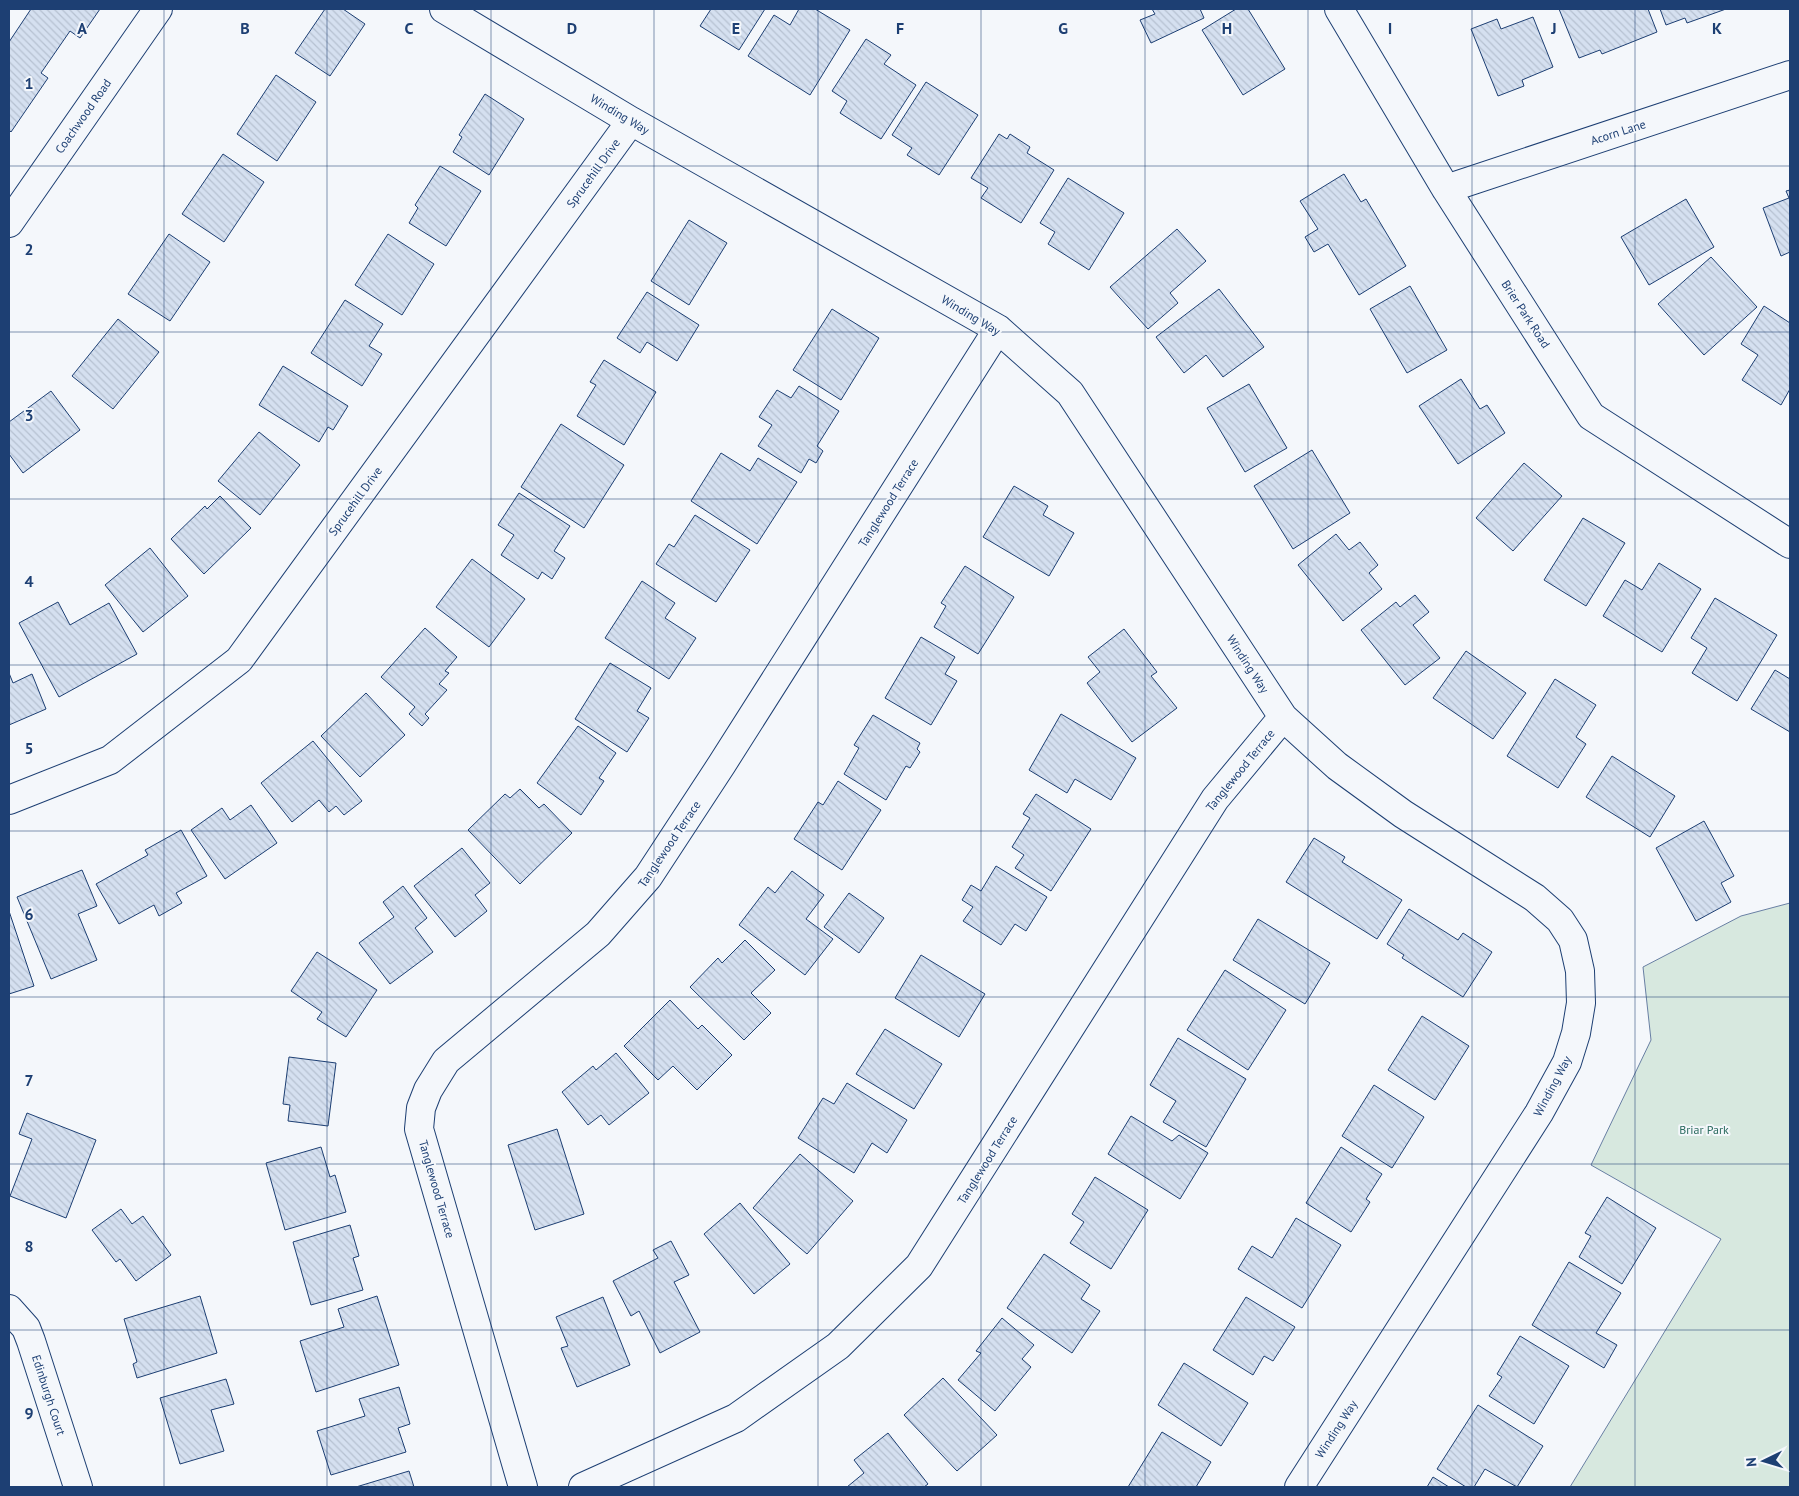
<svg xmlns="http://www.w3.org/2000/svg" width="1799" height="1496" viewBox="0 0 1799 1496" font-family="'PT Sans',sans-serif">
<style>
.green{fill:#d7e8df;stroke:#687fa3}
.building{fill:url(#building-back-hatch);stroke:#1d3f73}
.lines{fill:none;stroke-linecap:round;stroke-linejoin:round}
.minor-casing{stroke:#1d3f73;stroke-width:30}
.minor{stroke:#f4f7fb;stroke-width:28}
.grid{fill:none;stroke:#1d3f73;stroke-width:1;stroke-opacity:0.55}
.labels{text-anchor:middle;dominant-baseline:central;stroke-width:4;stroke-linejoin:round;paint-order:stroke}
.street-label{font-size:12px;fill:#1d3f73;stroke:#f4f7fb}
.park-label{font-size:12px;fill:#2c6c60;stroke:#f4f7fb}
.grid-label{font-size:16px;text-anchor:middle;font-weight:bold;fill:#1d3f73;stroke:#f4f7fb;stroke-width:4;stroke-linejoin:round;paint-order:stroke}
</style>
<defs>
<pattern id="building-back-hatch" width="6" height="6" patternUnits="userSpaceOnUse" patternTransform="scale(1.25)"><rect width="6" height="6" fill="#d5e0f0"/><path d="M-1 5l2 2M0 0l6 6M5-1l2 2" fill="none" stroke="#b6c1d1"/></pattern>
</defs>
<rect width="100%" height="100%" fill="#f4f7fb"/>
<path class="green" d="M 1790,903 L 1790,1487 L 1570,1487 L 1721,1239 L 1591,1165 L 1651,1040 L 1643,967 L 1741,916 Z"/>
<path class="building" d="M 31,9 L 100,9 L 80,38 L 70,31 L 41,73 L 48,78 L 11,132 L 9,130 L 9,42 Z
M 325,9 L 343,9 L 365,24 L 330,76 L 295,53 Z
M 711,9 L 765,9 L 739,50 L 700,26 Z
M 799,9 L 815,9 L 850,30 L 810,95 L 748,56 L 774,15 L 790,25 Z
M 1152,9 L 1200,9 L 1204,18 L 1151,43 L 1140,20 L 1155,14 Z
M 1236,9 L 1248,9 L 1285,69 L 1243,95 L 1202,30 Z
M 1559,9 L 1648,9 L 1657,32 L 1602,54 L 1600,50 L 1579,58 Z
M 1660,9 L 1726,9 L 1687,23 L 1685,18 L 1666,25 Z
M 1533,17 L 1553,67 L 1522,80 L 1524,86 L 1498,96 L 1471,29 L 1497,19 L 1501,29 Z
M 866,39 L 891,55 L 884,64 L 916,85 L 881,139 L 840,113 L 847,101 L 832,91 Z
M 276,75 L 316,102 L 277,161 L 237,134 Z
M 926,82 L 978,115 L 939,175 L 907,155 L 912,148 L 892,135 Z
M 485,94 L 524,119 L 489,175 L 453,152 L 462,137 L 459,135 Z
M 999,134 L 1007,139 L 1010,134 L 1030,147 L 1027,153 L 1054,170 L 1021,223 L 981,198 L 988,188 L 971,178 Z
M 223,154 L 264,182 L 224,242 L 182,214 Z
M 440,166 L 481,191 L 446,246 L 409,223 L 418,208 L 415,205 Z
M 1344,174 L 1361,202 L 1366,199 L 1406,266 L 1359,295 L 1328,244 L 1314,252 L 1305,237 L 1318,229 L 1300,201 Z
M 1068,178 L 1124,213 L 1089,270 L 1048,244 L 1055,232 L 1040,223 Z
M 1790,190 L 1790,252 L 1781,256 L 1763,208 L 1789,198 L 1786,191 Z
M 1686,199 L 1714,247 L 1649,285 L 1621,237 Z
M 689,220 L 727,243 L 689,305 L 651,281 Z
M 1177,229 L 1206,261 L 1170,293 L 1178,303 L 1148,329 L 1110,287 Z
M 169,234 L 210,262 L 170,321 L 128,294 Z
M 388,234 L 434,264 L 402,315 L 355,285 Z
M 1711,257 L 1757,307 L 1704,355 L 1658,304 Z
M 1410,286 L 1447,350 L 1407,373 L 1370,309 Z
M 1219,289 L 1264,347 L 1223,377 L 1206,355 L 1184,373 L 1156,337 Z
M 647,292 L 699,325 L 677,361 L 647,342 L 640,353 L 617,338 Z
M 345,300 L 383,324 L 369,346 L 382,354 L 362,386 L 311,353 Z
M 1764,306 L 1790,323 L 1790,389 L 1781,405 L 1742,380 L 1758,355 L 1741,344 Z
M 832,309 L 879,338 L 841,400 L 793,370 Z
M 118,319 L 159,352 L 113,409 L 72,376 Z
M 604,360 L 656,392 L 624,445 L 577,416 L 596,385 L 590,382 Z
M 283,366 L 348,406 L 333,430 L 328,427 L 319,442 L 259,405 Z
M 1461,379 L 1480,409 L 1487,405 L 1505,433 L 1458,464 L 1419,406 Z
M 1249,384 L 1287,448 L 1245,472 L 1207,408 Z
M 799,386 L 839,411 L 817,446 L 823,451 L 816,463 L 809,459 L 801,473 L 758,446 L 772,425 L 759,417 L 777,390 L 791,398 Z
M 51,391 L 80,430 L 23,473 L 9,454 L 9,422 Z
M 561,424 L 624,465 L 584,528 L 521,487 Z
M 259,432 L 300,465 L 260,515 L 218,481 Z
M 1312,450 L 1350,513 L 1293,549 L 1254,486 Z
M 721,453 L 750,471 L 758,458 L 797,482 L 757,544 L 691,501 Z
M 1524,463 L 1562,496 L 1513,551 L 1476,518 Z
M 1014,486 L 1048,506 L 1043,515 L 1074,533 L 1049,576 L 983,537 Z
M 519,493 L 570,526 L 554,551 L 565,558 L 552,579 L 542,572 L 538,579 L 501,555 L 514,535 L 498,525 Z
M 220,496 L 251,528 L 204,574 L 171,539 L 205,506 L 207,509 Z
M 695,515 L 750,550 L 716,602 L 656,564 L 669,544 L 674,547 Z
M 1583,518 L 1625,543 L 1586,606 L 1544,580 Z
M 1336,534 L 1349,550 L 1360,542 L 1378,565 L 1369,573 L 1382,589 L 1343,621 L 1298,565 Z
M 150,548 L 188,596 L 143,632 L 105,585 Z
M 472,559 L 525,599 L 489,647 L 436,607 Z
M 1659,563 L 1701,589 L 1662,652 L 1603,616 L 1625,580 L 1642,590 Z
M 965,566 L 1014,597 L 978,654 L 934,627 L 946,606 L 941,603 Z
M 642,581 L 675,603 L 665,618 L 696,638 L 669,679 L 605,638 Z
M 1415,595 L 1429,612 L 1413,625 L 1440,658 L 1405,685 L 1361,630 L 1396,602 L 1400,607 Z
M 1715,598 L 1777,635 L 1737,701 L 1692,673 L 1707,648 L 1691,638 Z
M 58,602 L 70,625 L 109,603 L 137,654 L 59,697 L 19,623 Z
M 425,628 L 457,657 L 445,671 L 449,673 L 439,684 L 447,690 L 425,714 L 429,718 L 422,726 L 409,714 L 415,707 L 381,677 Z
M 1124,629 L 1157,672 L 1151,676 L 1177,708 L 1132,742 L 1087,683 L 1100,672 L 1088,657 Z
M 921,637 L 955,657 L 945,674 L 957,681 L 931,725 L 885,698 Z
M 1466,651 L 1526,693 L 1493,739 L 1433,698 Z
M 610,663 L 651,688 L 637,711 L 649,718 L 627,752 L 575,719 Z
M 1775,670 L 1790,679 L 1790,732 L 1751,709 Z
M 9,673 L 13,683 L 32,674 L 46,709 L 9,725 Z
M 1555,679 L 1596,705 L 1576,737 L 1586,744 L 1558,788 L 1507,756 Z
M 366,693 L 405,735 L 360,777 L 321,736 Z
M 1061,714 L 1136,758 L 1111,800 L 1075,779 L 1067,793 L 1029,770 Z
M 873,715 L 920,743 L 917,749 L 920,752 L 910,768 L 906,766 L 886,800 L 844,774 L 859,748 L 854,745 Z
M 578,726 L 616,753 L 599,778 L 604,781 L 581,815 L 537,783 Z
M 313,741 L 362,801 L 344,815 L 336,806 L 329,812 L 319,800 L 292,822 L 261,783 Z
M 1612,756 L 1675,796 L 1650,837 L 1586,797 Z
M 838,781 L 881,810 L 842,870 L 794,839 L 818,802 L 823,805 Z
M 520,789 L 539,808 L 544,804 L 572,833 L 520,884 L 468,830 L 505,794 L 510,798 Z
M 1036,794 L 1091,829 L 1051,891 L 1015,868 L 1024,855 L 1012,847 L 1030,818 L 1023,814 Z
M 251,805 L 277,843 L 225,879 L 191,830 L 222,808 L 230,820 Z
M 1704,821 L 1734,876 L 1721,883 L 1731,902 L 1696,921 L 1656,848 Z
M 181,830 L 207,876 L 176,893 L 182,903 L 159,916 L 154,905 L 119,924 L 96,884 L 148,855 L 145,850 Z
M 1314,838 L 1345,857 L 1342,862 L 1402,900 L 1377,939 L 1286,882 Z
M 462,848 L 490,883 L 475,895 L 487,911 L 455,937 L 414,886 Z
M 996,866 L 1047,897 L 1026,931 L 1015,924 L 1001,945 L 963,921 L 973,907 L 962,900 L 971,885 L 981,891 Z
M 82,870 L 97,906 L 78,914 L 97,960 L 51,979 L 17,897 Z
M 792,871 L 824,895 L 806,919 L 833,939 L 805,975 L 739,925 L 768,887 L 775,893 Z
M 403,886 L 427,918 L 415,928 L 433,952 L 390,984 L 359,943 L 394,917 L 383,902 Z
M 849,893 L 884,918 L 859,953 L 824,927 Z
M 1409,909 L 1458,940 L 1463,933 L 1492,952 L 1463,997 L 1402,958 L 1404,955 L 1387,944 Z
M 9,911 L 34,986 L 9,994 Z
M 1258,919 L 1330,963 L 1305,1004 L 1233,960 Z
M 745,940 L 775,970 L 751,993 L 771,1013 L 744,1040 L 690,987 L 718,958 L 722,963 Z
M 317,952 L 377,990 L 346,1037 L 317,1019 L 322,1012 L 291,991 Z
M 921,955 L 985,994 L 959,1037 L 895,998 Z
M 1225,970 L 1286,1010 L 1248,1070 L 1187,1030 Z
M 670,1000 L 698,1029 L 702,1025 L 732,1055 L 697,1090 L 673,1066 L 658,1080 L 624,1046 Z
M 1422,1016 L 1469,1046 L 1435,1100 L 1388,1070 Z
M 885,1029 L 942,1064 L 914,1109 L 856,1074 Z
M 1178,1038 L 1246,1079 L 1206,1147 L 1163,1122 L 1176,1101 L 1150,1085 Z
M 616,1053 L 649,1093 L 609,1125 L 601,1115 L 588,1125 L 562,1092 L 593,1066 L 596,1070 Z
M 289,1057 L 336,1063 L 328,1126 L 288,1121 L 290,1105 L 283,1104 Z
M 847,1083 L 907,1120 L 887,1153 L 872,1143 L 854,1173 L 798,1138 L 823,1098 L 834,1104 Z
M 1374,1085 L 1424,1117 L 1392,1168 L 1342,1136 Z
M 27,1113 L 96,1140 L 66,1218 L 10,1196 L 32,1139 L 19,1134 Z
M 1131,1116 L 1172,1141 L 1179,1135 L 1208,1153 L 1180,1199 L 1108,1154 Z
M 557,1129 L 584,1214 L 535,1230 L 508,1145 Z
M 321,1147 L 330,1177 L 335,1175 L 346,1212 L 285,1230 L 266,1163 Z
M 1341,1147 L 1382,1174 L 1366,1199 L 1370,1202 L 1351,1232 L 1306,1203 Z
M 800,1154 L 853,1201 L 807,1254 L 753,1208 Z
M 1095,1177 L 1148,1210 L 1111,1269 L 1070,1243 L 1084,1222 L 1072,1214 Z
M 1607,1197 L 1656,1228 L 1622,1284 L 1579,1257 L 1591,1236 L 1585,1233 Z
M 740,1203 L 790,1264 L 754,1294 L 704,1234 Z
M 121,1209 L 132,1224 L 143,1216 L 171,1255 L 136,1281 L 120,1259 L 116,1262 L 92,1230 Z
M 1296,1218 L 1341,1245 L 1302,1308 L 1238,1269 L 1252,1246 L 1272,1258 Z
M 350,1225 L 359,1256 L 353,1258 L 363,1290 L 311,1305 L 293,1242 Z
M 671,1241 L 689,1275 L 674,1282 L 700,1332 L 660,1353 L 639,1311 L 631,1316 L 613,1281 L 658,1258 L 653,1250 Z
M 1044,1254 L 1090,1285 L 1081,1299 L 1100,1311 L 1072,1353 L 1007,1308 Z
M 1569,1262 L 1621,1293 L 1596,1333 L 1617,1345 L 1604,1368 L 1532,1325 Z
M 200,1296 L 217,1353 L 137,1378 L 133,1364 L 137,1362 L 124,1319 Z
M 377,1296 L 399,1365 L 316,1392 L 300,1341 L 344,1327 L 338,1309 Z
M 603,1297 L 630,1365 L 577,1387 L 561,1348 L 568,1346 L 556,1317 Z
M 1246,1297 L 1295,1327 L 1273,1361 L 1264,1356 L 1253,1375 L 1213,1350 Z
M 1002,1318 L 1034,1345 L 1022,1359 L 1031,1367 L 995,1411 L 958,1380 L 981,1353 L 976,1351 Z
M 1520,1336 L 1569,1366 L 1534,1424 L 1489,1396 L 1502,1377 L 1497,1374 Z
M 1184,1363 L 1248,1403 L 1221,1446 L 1158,1405 Z
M 943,1378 L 997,1435 L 957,1471 L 904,1415 Z
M 226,1379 L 234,1404 L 211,1410 L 224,1451 L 180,1464 L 160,1398 Z
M 399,1387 L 410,1424 L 398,1428 L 406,1452 L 331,1475 L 317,1431 L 365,1416 L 359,1399 Z
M 1478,1405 L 1543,1446 L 1517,1487 L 1485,1469 L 1474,1487 L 1466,1487 L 1437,1469 Z
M 1162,1432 L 1211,1462 L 1196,1487 L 1128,1487 Z
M 888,1433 L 928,1484 L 924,1487 L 847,1487 L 864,1473 L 854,1460 Z
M 409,1471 L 414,1487 L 356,1487 Z
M 1433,1477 L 1449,1487 L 1427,1487 Z"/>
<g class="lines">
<g class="minor-casing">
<path id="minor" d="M 444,9 L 631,121 L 998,329 L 1070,393 L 1283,717 L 1337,766 L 1403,814 L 1535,898 L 1560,920 L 1573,940 L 1580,971 L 1581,1003 L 1576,1033 L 1567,1062 L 1539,1113 L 1299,1487
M 1339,9 L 1446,189 L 1591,416 L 1790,544
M 1446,189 L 1790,75
M 9,223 L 158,9
M 9,800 L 110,760 L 239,660 L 631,121
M 9,1309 L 26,1328 L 31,1341 L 78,1487
M 523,1487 L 419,1129 L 421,1108 L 428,1090 L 446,1061 L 598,934 L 648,877 L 722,764 L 998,329
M 583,1487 L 736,1418 L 838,1346 L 919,1266 L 1215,799 L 1283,717"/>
</g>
<use href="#minor" class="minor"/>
</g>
<path class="grid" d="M 164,9 L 164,1487M 327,9 L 327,1487M 491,9 L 491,1487M 654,9 L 654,1487M 818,9 L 818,1487M 981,9 L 981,1487M 1145,9 L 1145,1487M 1308,9 L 1308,1487M 1472,9 L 1472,1487M 1635,9 L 1635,1487M 9,166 L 1790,166M 9,332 L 1790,332M 9,499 L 1790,499M 9,665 L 1790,665M 9,831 L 1790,831M 9,997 L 1790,997M 9,1164 L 1790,1164M 9,1330 L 1790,1330"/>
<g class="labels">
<g class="street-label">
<text transform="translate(620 114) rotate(31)">Winding Way</text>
<text transform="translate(83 116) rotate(-55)">Coachwood Road</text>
<text transform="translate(1618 132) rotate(-18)">Acorn Lane</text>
<text transform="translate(593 173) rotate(-54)">Sprucehill Drive</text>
<text transform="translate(1526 314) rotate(57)">Brier Park Road</text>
<text transform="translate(971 315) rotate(31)">Winding Way</text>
<text transform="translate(355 501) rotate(-54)">Sprucehill Drive</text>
<text transform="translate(888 503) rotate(-58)">Tanglewood Terrace</text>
<text transform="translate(1248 664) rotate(57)">Winding Way</text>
<text transform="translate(1240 770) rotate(-51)">Tanglewood Terrace</text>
<text transform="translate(669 844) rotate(-56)">Tanglewood Terrace</text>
<text transform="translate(1552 1086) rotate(-62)">Winding Way</text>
<text transform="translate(987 1160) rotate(-58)">Tanglewood Terrace</text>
<text transform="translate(437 1189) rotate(74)">Tanglewood Terrace</text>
<text transform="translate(49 1395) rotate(72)">Edinburgh Court</text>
<text transform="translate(1336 1429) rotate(-57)">Winding Way</text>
</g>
<g class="park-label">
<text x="1704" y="1129">Briar Park</text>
</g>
</g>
<g class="grid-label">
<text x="82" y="34">A</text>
<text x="245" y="34">B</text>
<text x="409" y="34">C</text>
<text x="572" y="34">D</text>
<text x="736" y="34">E</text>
<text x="900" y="34">F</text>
<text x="1063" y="34">G</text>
<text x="1227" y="34">H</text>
<text x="1390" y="34">I</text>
<text x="1554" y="34">J</text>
<text x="1717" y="34">K</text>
<text x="29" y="89">1</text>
<text x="29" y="255">2</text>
<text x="29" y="421">3</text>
<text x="29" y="587">4</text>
<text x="29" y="754">5</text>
<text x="29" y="920">6</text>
<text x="29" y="1086">7</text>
<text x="29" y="1252">8</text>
<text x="29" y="1419">9</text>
</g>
<rect width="1799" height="1496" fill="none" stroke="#1d3f73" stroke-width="20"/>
<g transform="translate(1764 1461) rotate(265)" stroke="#f4f7fb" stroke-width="4" paint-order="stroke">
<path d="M0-4L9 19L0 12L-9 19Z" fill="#1d3f73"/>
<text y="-8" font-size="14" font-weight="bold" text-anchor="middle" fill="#1d3f73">N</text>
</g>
</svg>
